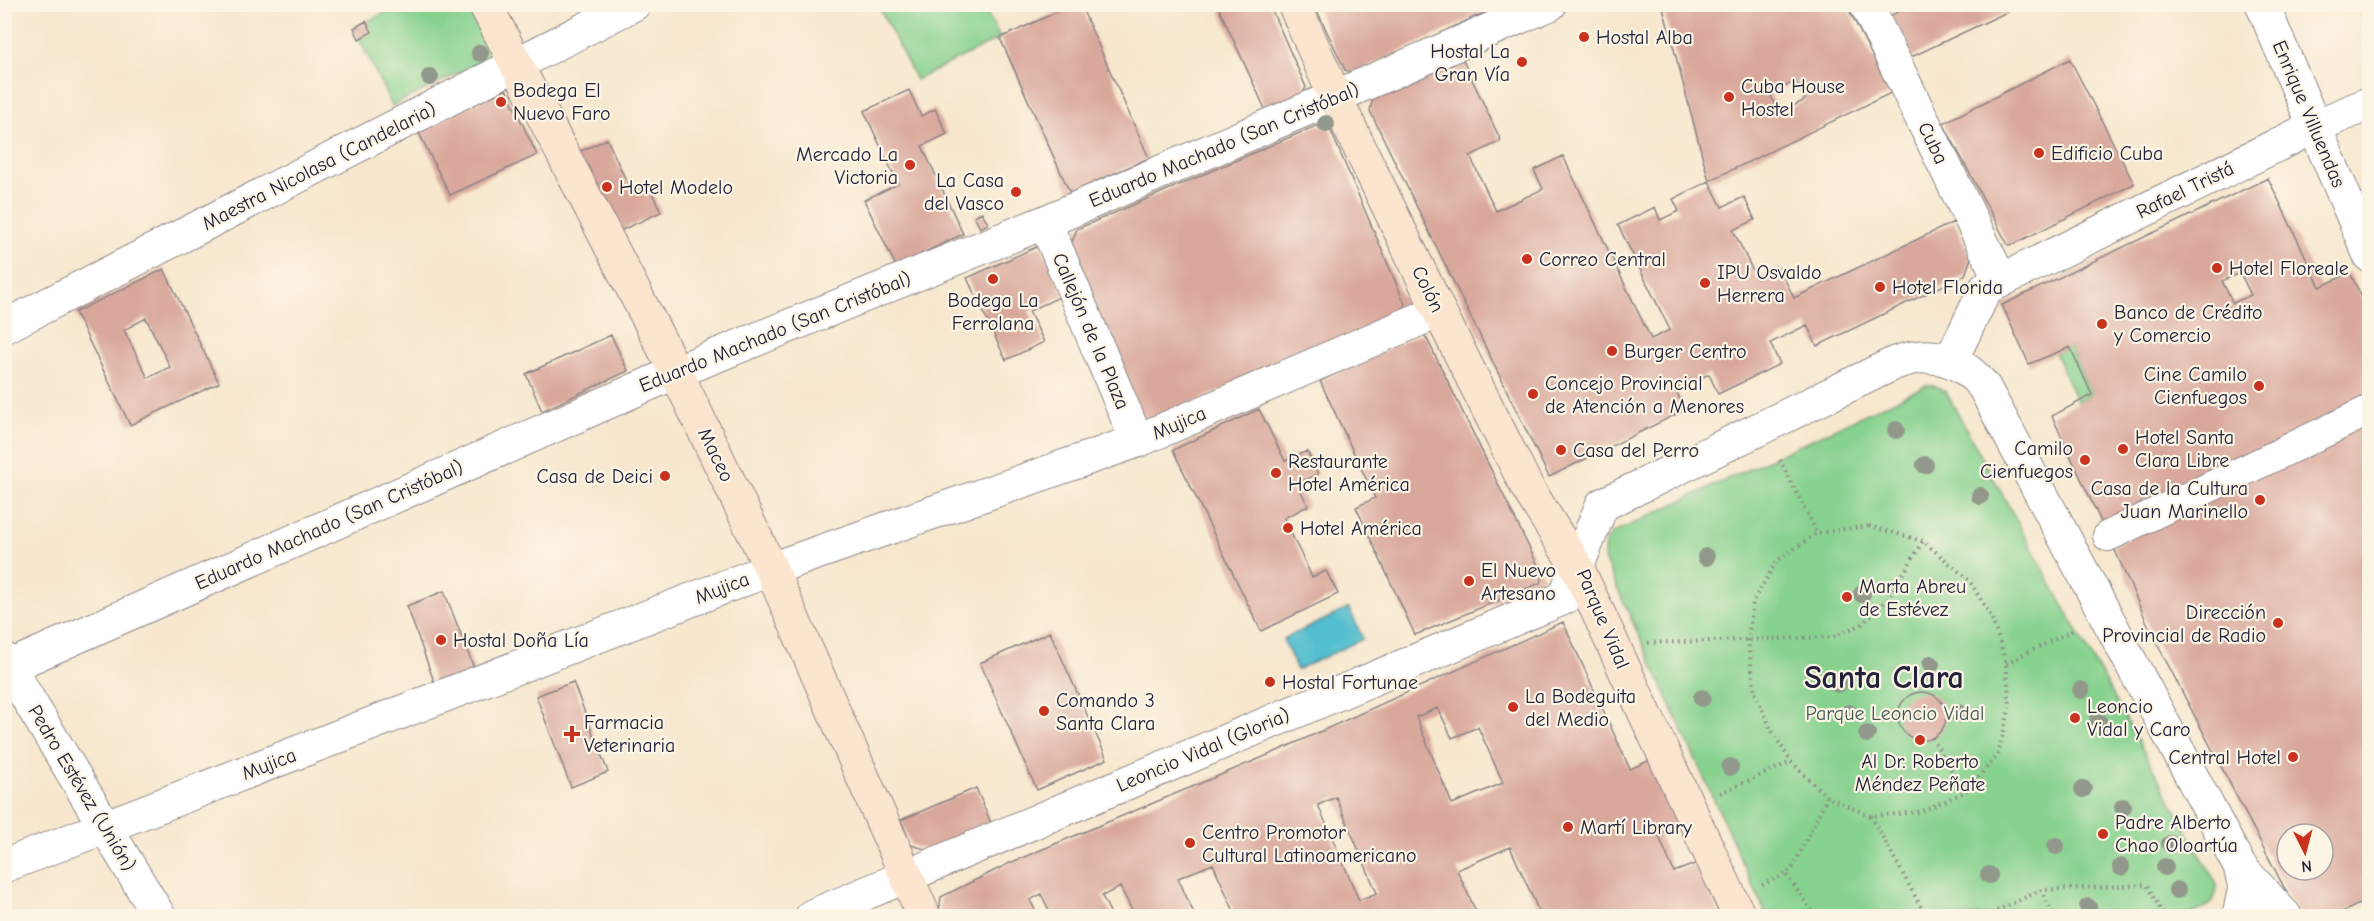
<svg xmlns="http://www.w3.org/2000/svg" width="2374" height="921" viewBox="0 0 2374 921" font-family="'Comic Neue',sans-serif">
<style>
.green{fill:#87d28f;stroke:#547a65;stroke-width:1.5}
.water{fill:#52becd;stroke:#3a7084;stroke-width:1.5}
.building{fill:#d9a89c;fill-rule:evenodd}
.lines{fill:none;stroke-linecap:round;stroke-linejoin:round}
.pedestrian-casing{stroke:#8c8484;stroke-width:32}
.minor-casing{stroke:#8c8484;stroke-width:35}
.tertiary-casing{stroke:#8c8484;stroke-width:35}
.secondary-casing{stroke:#8c8484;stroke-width:35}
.path{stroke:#8c8484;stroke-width:4;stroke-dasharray:1.5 4.5;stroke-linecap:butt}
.pedestrian{stroke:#fff;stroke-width:30}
.minor{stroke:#fff;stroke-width:33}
.tertiary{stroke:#fff;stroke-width:33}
.secondary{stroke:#fce5cf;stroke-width:33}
.tree{fill:#92988b}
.poi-dot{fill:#c8321e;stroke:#fcf5e5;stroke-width:2}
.labels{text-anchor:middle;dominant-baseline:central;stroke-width:4.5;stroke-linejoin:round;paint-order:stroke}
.poi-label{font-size:20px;fill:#22223b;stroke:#fcf5e5;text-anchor:start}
.street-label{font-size:20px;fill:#22223b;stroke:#fcf5e5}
.park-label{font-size:20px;fill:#405754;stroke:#fcf5e5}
.town-label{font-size:32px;font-weight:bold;fill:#22223b;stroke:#fcf5e5}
</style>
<rect width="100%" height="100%" fill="#fcf5e5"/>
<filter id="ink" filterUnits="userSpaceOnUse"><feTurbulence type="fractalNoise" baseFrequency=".0167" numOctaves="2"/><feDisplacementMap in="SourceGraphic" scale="12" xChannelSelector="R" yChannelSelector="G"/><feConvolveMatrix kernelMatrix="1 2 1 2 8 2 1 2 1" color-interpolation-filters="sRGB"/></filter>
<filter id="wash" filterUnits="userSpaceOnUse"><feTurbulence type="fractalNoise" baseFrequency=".008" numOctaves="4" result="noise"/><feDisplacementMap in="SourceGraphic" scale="24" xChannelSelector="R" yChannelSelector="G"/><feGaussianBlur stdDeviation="1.35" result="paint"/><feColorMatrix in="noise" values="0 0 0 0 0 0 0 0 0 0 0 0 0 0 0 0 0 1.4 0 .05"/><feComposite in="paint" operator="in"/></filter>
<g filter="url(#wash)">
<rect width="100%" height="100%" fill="#f7e7ce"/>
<path class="green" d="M 400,5 L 467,5 L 493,56 L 392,106 L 354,28 Z
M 878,5 L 983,5 L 1000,38 L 916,80 Z
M 2070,347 L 2092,395 L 2077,402 L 2055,353 Z
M 1925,386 L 1936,386 L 1946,392 L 2217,885 C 2217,905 2203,909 2188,916 L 1767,916 L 1604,559 L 1605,542 L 1613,533 Z"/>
<path class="water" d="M 1349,608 L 1363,639 L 1297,670 L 1283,639 Z"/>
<g id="blocks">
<path class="building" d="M 1074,4 L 1080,4 L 1149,158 L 1070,193 L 1000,38 Z
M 1217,4 L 1269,4 L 1306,87 L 1302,95 L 1266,111 Z
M 1314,4 L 1503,4 L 1354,73 L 1345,70 Z
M 1662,4 L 1846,4 L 1891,93 L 1709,181 ZM 1796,81 L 1805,100 L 1779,113 L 1770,94 Z
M 1915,4 L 2024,4 L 1907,59 L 1887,17 Z
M 366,21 L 372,32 L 359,39 L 354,28 Z
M 1462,58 L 1501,141 L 1470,156 L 1496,211 L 1543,189 L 1534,170 L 1563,156 L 1651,339 L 1670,330 L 1618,225 L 1655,207 L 1660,220 L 1679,211 L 1673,199 L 1709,181 L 1722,207 L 1744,197 L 1755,220 L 1733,230 L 1757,279 L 1779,268 L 1794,298 L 1954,222 L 1971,258 L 1965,275 L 1817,346 L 1807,325 L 1770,343 L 1780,364 L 1718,394 L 1709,374 L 1676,390 L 1685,410 L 1549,477 L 1370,111 L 1373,97 Z
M 2070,59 L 2134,184 L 2014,244 L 2008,245 L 1943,123 Z
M 506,89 L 537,155 L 450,195 L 418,131 Z
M 909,90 L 921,116 L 935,109 L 947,134 L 922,146 L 963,234 L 896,266 L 864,200 L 898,184 L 864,111 Z
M 1318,125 L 1330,129 L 1405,304 L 1400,314 L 1143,424 L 1068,252 L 1077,229 Z
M 607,139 L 631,191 L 648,184 L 661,212 L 607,237 L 570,156 Z
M 2268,178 L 2320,287 L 2350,273 L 2370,314 L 2370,400 L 2103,526 L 2052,416 L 2092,395 L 2070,347 L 2029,364 L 2002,305 ZM 2240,273 L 2251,295 L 2233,303 L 2222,281 Z
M 982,212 L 988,224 L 980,228 L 974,216 Z
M 1041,245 L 1064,295 L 1029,311 L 1044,342 L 1006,360 L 967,278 Z
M 164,269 L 219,383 L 130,425 L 75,312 ZM 146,318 L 170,367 L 148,378 L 124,330 Z
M 611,335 L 628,371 L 542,411 L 526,374 Z
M 1418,335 L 1424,335 L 1427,339 L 1543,576 L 1540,583 L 1415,635 L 1356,507 L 1375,498 L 1320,381 Z
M 1259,409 L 1285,461 L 1307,451 L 1318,474 L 1297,483 L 1308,506 L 1284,518 L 1312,577 L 1326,571 L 1338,594 L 1261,631 L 1173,450 Z
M 2370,420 L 2370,899 L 2334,916 L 2299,916 L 2152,634 L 2113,546 ZM 2287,834 L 2323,834 L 2323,870 L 2287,870 Z
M 444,591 L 476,673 L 436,687 L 407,606 Z
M 1563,622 L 1630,769 L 1653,759 L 1681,825 L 1658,834 L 1674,872 L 1697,863 L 1720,916 L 1541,916 L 1510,847 L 1457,870 L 1478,916 L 1236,916 L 1213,864 L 1178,878 L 1195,916 L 1135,916 L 1120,887 L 1102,896 L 1112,916 L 1052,916 L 1041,894 L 1030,900 L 1038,916 L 941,916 L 939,912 L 941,897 L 1012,862 L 1273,753 ZM 1438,708 L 1452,738 L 1478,727 L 1503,783 L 1452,804 L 1416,717 ZM 1336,797 L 1377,893 L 1359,900 L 1318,805 Z
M 1050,632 L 1107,759 L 1037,790 L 980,663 Z
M 573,682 L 608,772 L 571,787 L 536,696 Z
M1898 716a24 24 0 1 1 48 0a24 24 0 1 1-48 0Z
M 976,788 L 991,823 L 928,850 L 911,845 L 901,820 Z"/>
</g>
</g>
<g filter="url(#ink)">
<use href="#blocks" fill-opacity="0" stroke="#8c8484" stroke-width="1.5"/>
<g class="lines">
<g class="pedestrian-casing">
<path id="pedestrian" d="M 2108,536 L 2370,410"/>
</g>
<g class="minor-casing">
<path id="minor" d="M 1866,4 L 2001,281
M 2262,4 L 2370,256
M 1045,222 L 1137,441
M 4,327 L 634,4
M 4,669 L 676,372 L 1045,222 L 1550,4
M 4,866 L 771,569 L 1137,441 L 1439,311
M 812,916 L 1564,598 L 1577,567"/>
</g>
<g class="tertiary-casing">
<path id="tertiary" d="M 1951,360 L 1986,288 L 2314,127 L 2370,103
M 1577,567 L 1602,505 L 1895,363 C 1930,350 1960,357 1984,387 L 2240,867 L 2285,916
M 4,659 L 159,916
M 2239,916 L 2245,887 L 2240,867"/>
</g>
<g class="secondary-casing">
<path id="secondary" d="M 485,4 L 676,372 L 771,569 L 924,916
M 1294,4 L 1335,97 L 1439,311 L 1527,487 L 1577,567 L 1739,916"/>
</g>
<path class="path" d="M 1780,460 L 1817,533
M 1869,526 L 1923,541 L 1969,580 L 1992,618 L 2006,663 L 2010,706 L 1998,755 L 1965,792 L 1920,812 L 1871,816 L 1827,797 L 1791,762 L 1771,729 L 1755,693 L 1748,640 L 1753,601 L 1777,561 L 1817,533 Z
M 1648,643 L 1833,637 L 1862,624 L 1888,599 L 1923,541
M 2006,663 L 2074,630
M 1932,738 L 1965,792
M 1720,793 L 1791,762
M 1871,816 L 1926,916
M 1762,885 L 1786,874
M 2041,890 L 2054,916
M 1815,916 L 1786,874 L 1793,867 L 1827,797
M 1986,916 L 2041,890 L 2147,885 L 2164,916"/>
<use href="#pedestrian" class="pedestrian"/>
<use href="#minor" class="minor"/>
<use href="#tertiary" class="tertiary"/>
<use href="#secondary" class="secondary"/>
</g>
<g class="tree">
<circle cx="480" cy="53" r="9"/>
<circle cx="430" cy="77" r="9"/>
<circle cx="1326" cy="124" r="9"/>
<circle cx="1896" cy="430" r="9"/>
<circle cx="1925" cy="465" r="9"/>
<circle cx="1980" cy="496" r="9"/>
<circle cx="1706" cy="557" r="9"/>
<circle cx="1862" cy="594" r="9"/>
<circle cx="1931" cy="664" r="9"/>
<circle cx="1838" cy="684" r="9"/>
<circle cx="2081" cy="690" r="9"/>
<circle cx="1702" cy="698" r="9"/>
<circle cx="1849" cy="713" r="9"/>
<circle cx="1958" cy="713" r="9"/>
<circle cx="2098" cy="720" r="9"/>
<circle cx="1867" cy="734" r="9"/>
<circle cx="1730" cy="767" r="9"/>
<circle cx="2083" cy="789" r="9"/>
<circle cx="2123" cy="807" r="9"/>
<circle cx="2170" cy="844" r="9"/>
<circle cx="2056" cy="846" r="9"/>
<circle cx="2121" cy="867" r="9"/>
<circle cx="2165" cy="867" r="9"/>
<circle cx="1989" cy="875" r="9"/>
<circle cx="2177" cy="890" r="9"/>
<circle cx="2088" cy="907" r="9"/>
</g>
</g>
<g class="poi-dot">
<circle cx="1584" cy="37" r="6"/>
<circle cx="1522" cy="62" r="6"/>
<circle cx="1729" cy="97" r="6"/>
<circle cx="501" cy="102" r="6"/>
<circle cx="2039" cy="153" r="6"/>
<circle cx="910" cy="165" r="6"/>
<circle cx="607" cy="187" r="6"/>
<circle cx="1016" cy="192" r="6"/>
<circle cx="1527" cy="259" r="6"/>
<circle cx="2217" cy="268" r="6"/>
<circle cx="993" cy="279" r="6"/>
<circle cx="1705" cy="283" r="6"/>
<circle cx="1880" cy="287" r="6"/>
<circle cx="2102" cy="324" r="6"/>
<circle cx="1612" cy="351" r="6"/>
<circle cx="2259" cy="386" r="6"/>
<circle cx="1533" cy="394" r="6"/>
<circle cx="2123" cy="449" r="6"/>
<circle cx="1561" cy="450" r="6"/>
<circle cx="2085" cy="460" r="6"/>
<circle cx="1276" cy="473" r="6"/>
<circle cx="665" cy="476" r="6"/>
<circle cx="2260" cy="500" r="6"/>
<circle cx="1288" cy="528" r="6"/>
<circle cx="1469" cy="581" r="6"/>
<circle cx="1847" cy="597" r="6"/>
<circle cx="2278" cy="623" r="6"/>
<circle cx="441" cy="640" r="6"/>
<circle cx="1270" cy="682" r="6"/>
<circle cx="1513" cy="707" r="6"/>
<circle cx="1044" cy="711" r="6"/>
<circle cx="2075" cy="718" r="6"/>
<path d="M569 725h6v6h6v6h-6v6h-6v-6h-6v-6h6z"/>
<circle cx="1920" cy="740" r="6"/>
<circle cx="2293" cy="757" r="6"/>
<circle cx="1568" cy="827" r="6"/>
<circle cx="2103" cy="834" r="6"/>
<circle cx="1190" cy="843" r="6"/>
</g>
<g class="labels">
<g class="poi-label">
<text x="1596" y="37">Hostal Alba</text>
<text x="1510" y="51" text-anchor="end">Hostal La<tspan x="1510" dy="23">Gran Vía</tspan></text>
<text x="1741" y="86">Cuba House<tspan x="1741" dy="23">Hostel</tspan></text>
<text x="513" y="90">Bodega El<tspan x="513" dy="23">Nuevo Faro</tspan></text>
<text x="2051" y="153">Edificio Cuba</text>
<text x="898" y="154" text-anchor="end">Mercado La<tspan x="898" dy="23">Victoria</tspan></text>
<text x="1004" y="180" text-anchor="end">La Casa<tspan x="1004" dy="23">del Vasco</tspan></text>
<text x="619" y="187">Hotel Modelo</text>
<text x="1539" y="259">Correo Central</text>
<text x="2229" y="268">Hotel Floreale</text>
<text x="1717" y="272">IPU Osvaldo<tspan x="1717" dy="23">Herrera</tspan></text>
<text x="1892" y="287">Hotel Florida</text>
<text x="993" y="300" text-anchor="middle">Bodega La<tspan x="993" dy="23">Ferrolana</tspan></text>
<text x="2114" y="312">Banco de Crédito<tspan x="2114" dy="23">y Comercio</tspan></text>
<text x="1624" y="351">Burger Centro</text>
<text x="2247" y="374" text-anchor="end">Cine Camilo<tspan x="2247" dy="23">Cienfuegos</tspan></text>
<text x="1545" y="383">Concejo Provincial<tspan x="1545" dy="23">de Atención a Menores</tspan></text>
<text x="2135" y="437">Hotel Santa<tspan x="2135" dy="23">Clara Libre</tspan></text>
<text x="2073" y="448" text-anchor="end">Camilo<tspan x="2073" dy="23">Cienfuegos</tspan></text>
<text x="1573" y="450">Casa del Perro</text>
<text x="1288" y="461">Restaurante<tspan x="1288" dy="23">Hotel América</tspan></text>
<text x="653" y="476" text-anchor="end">Casa de Deici</text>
<text x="2248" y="488" text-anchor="end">Casa de la Cultura<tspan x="2248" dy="23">Juan Marinello</tspan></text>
<text x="1300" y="528">Hotel América</text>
<text x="1481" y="570">El Nuevo<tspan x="1481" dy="23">Artesano</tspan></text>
<text x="1859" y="586">Marta Abreu<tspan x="1859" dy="23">de Estévez</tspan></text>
<text x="2266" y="612" text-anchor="end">Dirección<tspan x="2266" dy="23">Provincial de Radio</tspan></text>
<text x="453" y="640">Hostal Doña Lía</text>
<text x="1282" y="682">Hostal Fortunae</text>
<text x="1525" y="696">La Bodeguita<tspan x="1525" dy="23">del Medio</tspan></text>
<text x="1056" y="700">Comando 3<tspan x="1056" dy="23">Santa Clara</tspan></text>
<text x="2087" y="706">Leoncio<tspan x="2087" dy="23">Vidal y Caro</tspan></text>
<text x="584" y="722">Farmacia<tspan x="584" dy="23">Veterinaria</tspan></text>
<text x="2281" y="757" text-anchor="end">Central Hotel</text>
<text x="1920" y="761" text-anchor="middle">Al Dr. Roberto<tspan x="1920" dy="23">Méndez Peñate</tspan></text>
<text x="2115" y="822">Padre Alberto<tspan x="2115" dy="23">Chao Oloartúa</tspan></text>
<text x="1580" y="827">Martí Library</text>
<text x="1202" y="832">Centro Promotor<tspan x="1202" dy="23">Cultural Latinoamericano</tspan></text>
</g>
<g class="street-label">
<text transform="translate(2309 114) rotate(67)">Enrique Villuendas</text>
<text transform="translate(1933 143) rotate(64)">Cuba</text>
<text transform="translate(1224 145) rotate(-23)">Eduardo Machado (San Cristóbal)</text>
<text transform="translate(319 166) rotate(-27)">Maestra Nicolasa (Candelaria)</text>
<text transform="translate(2185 190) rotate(-26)">Rafael Tristá</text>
<text transform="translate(1428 289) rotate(64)">Colón</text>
<text transform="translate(1091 331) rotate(67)">Callejón de la Plaza</text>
<text transform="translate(775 332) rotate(-22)">Eduardo Machado (San Cristóbal)</text>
<text transform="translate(1179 423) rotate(-23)">Mujica</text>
<text transform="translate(716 455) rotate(64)">Maceo</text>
<text transform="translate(329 525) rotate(-24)">Eduardo Machado (San Cristóbal)</text>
<text transform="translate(722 588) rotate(-21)">Mujica</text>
<text transform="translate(1603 619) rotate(67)">Parque Vidal</text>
<text transform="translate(1203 750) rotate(-23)">Leoncio Vidal (Gloria)</text>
<text transform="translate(269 764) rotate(-21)">Mujica</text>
<text transform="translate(82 788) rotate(59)">Pedro Estévez (Unión)</text>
</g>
<g class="park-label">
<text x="1895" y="713">Parque Leoncio Vidal</text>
</g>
<g class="town-label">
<text x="1884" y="677">Santa Clara</text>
</g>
</g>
<rect width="2374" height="921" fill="none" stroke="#fcf5e5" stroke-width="24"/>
<g transform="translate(2305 852) rotate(174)"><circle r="28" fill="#fcf5e5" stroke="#a5a1a1" stroke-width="1.5"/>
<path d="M0-4.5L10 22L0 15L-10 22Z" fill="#c8321e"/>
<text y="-9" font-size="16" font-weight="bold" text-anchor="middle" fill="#22223b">N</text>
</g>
</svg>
